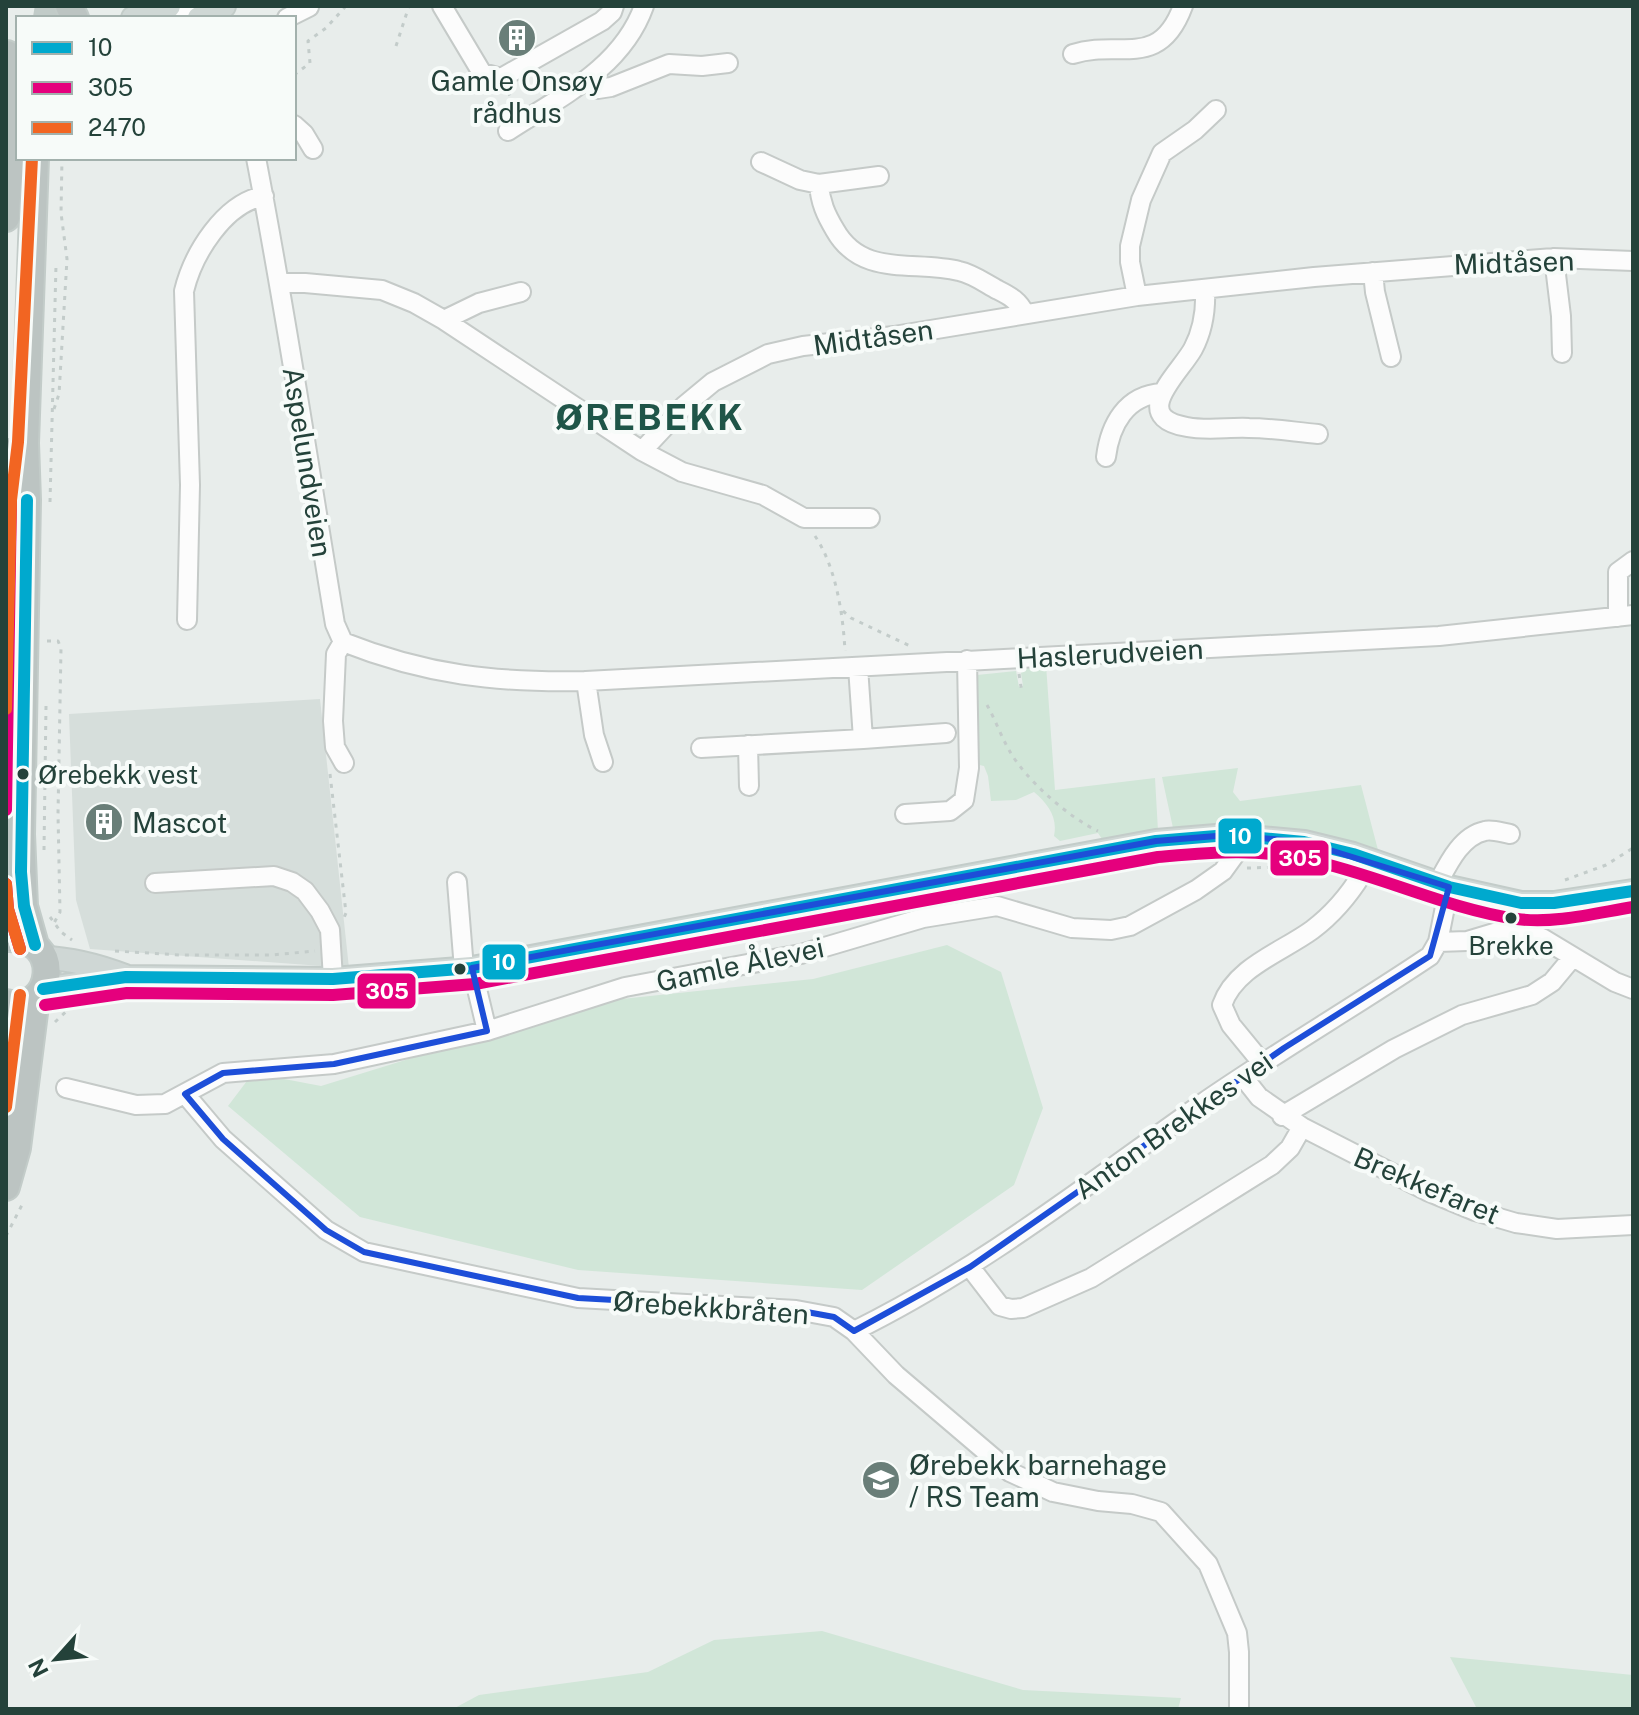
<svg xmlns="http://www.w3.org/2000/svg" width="1639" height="1715" viewBox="0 0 1639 1715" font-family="'Public Sans',sans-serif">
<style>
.built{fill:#d6dedb}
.green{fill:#d1e6d8}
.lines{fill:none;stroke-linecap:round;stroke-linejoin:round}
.highway-tunnel{stroke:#c1cbc8;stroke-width:26;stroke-dasharray:26 13;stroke-linecap:butt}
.minor-casing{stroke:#c5cac8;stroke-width:22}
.major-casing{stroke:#c3ccc9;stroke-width:26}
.highway-casing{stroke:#c3ccc9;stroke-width:30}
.path{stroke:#c3ccca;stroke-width:3;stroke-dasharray:4 6;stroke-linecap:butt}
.minor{stroke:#fcfcfc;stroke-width:18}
.major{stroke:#cfd7d5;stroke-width:22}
.highway{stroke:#bcc4c2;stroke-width:26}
.bus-1-casing{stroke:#f7fbf9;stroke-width:18}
.bus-2-casing{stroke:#f7fbf9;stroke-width:18}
.bus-3-casing{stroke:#f7fbf9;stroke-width:18}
.bus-1{stroke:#00a9ce;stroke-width:12}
.bus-2{stroke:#e5007d;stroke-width:12}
.bus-3{stroke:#f26522;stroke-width:12}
.marked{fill:none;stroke:#1d4ed8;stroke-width:6;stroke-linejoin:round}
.bus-dot{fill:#24423a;stroke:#f7fbf9;stroke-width:3}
.labels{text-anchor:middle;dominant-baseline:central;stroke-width:8;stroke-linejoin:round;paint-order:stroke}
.bus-label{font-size:26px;fill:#24423a;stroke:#f7fbf9;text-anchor:start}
.poi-label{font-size:28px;fill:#24423a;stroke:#f7fbf9;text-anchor:start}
.street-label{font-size:28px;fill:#24423a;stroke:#f7fbf9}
.district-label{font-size:36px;font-weight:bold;letter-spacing:2px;fill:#1f5548;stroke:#f7fbf9}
.line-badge{stroke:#f7fbf9;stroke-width:3}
.badge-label{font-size:22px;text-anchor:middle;font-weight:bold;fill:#fff}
</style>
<rect width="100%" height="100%" fill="#e8edeb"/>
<path class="built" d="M 320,699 L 349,968 L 90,949 L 76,900 L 69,714 Z"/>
<path class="green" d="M 1046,665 L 1055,790 L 1155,778 L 1158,831 L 1102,839 L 1098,833 L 1060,841 L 1054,836 C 1058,817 1048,804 1034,792 L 1016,800 L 991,801 L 988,776 L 984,766 L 975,764 L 973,690 L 977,675 L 1016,671 L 1019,687 L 1023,686 L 1021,673 L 1026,668 Z
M 1238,768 L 1233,792 L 1240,801 L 1361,785 L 1378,850 C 1305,832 1248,821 1173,828 L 1162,777 Z
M 947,945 L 1001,972 L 1043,1108 L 1014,1185 L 862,1290 L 578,1270 L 360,1217 L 228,1106 L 253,1073 L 321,1086 L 593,1002 L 813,979 Z
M 822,1631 L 1023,1690 L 1181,1698 L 1178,1709 L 453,1709 L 479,1695 L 648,1672 L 714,1640 Z
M 1450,1657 L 1633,1675 L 1633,1709 L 1477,1709 Z"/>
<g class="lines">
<path class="highway-tunnel" d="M 46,18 L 48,6"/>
<g class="minor-casing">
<path id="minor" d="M 179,6 L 194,18
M 442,6 L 482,73 L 501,78 L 602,21 L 612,12 L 614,6
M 287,18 L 309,7
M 1073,54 C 1119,39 1159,71 1183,6
M 586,80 L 598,89 L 611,87 L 669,64 L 702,66 L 728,63
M 294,125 L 304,134 L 313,149
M 508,131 C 560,97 622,68 644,6
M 256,158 C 286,312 309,468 335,624 L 343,642 L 336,654 L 333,721 L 335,747 L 344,763
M 761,162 L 800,180 L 819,184 L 879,176
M 819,184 C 820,202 826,215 835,230 C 862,278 914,260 959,271 C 973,274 985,283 998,290 C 1010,296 1019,301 1025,314
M 1554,258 L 1561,316 L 1562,353
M 1373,272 L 1375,292 L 1391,357
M 280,283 L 305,283 L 382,290 L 414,303 L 444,320 L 642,451 L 682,472 L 763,495 L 804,518 L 870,518
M 1205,289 C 1206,309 1203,330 1193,349 C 1179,374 1128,417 1187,427 C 1207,431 1229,427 1249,428 C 1272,428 1295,432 1318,434
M 1137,296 L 1130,262 L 1130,246 L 1141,200 L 1162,153 L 1195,130 L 1216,110
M 444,320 L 479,303 L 521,292
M 642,451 L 684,406 L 713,382 L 768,354 L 803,346 L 894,336 L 1137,296 L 1314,277 L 1554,258 L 1633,261
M 1106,457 C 1110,425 1126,395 1162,393
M 1618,617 L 1618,572 L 1633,561
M 187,620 L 190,485 L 184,291 C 193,254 224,203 264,196
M 343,642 C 426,675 497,683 586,681 L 1439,636 L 1633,615
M 586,681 L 594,735 L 603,762
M 863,739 L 946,733
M 748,745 L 749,786
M 701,748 L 863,739 L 858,667
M 905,814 L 950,811 L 964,800 L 969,768 L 967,660
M 457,882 L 464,969
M 155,883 L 274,876 L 292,882 L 305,891 L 320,911 L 330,930 L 333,979
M 1438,883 C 1448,864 1461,836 1485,831 C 1492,829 1503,833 1510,834
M 1438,942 L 1467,941 L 1497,932 L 1517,930 L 1542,938 L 1615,982 L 1633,989
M 472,968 L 487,1031 L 625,987 L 801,954 L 923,918 L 997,906 L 1072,928 L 1111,930 L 1130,926 L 1196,890 L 1223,871 L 1236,853 L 1236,835
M 1263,1064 L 1231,1025 L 1222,1005 C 1235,967 1282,952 1312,930 C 1332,915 1349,895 1362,874
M 1244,1078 L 1259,1097 L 1302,1127 L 1427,1191 L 1475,1211 L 1516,1223 L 1557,1229 L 1633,1225
M 66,1088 L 136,1105 L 165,1104 L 223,1073 L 334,1064 L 487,1031
M 185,1094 L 223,1139 L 326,1230 L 364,1252 L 578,1298 L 796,1310 L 834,1317 L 854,1331 L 896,1375 L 1010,1472 L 1053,1492 L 1098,1501 L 1132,1504 L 1161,1512 L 1208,1564 L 1237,1633 L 1239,1652 L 1239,1709
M 1282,1116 L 1394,1049 L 1462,1015 L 1532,995 L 1552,982 L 1572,958
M 970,1267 L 1000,1306 L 1011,1309 L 1023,1308 L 1091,1278 L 1272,1165 L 1290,1148 L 1302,1127
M 854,1331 C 978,1270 1088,1184 1200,1105 C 1275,1053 1354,1007 1430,956 L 1438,942 L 1449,887"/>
</g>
<g class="major-casing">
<path id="major" d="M 133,18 L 169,6
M 199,18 L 224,6
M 45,958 C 73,959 99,966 125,976
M 43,989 L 126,977 L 333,979 L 472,968 L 1156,841 L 1228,835 L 1304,842 L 1353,854 L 1449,887 L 1521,903 L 1554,903 L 1633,891"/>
</g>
<g class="highway-casing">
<path id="highway" d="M 69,6 L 75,18
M 35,158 L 25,443 L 27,500 L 21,834 L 24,906 L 35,945
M 6,218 C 7,166 20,104 7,54
M 6,584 L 10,453
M 6,938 C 66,935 54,1016 6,1003
M 6,1036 L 17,1087
M 6,1187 L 17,1148 L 36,997"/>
</g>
<path class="path" d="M 396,46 L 409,6
M 294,75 L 310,63 L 308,41 L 326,28 L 346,6
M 508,92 L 516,107
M 54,409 L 59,394 L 67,259 L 61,213 L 62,158
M 50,502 L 56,265
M 815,536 C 836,567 843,614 845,651
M 843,611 L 851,618 L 910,646
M 47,641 L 58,641 L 61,648 L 58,814 L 60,912 L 54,923
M 1019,674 L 1022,693
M 987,705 C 995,719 1001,736 1009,750 C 1025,779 1069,818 1098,831
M 330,774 L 346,913 L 343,920
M 44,850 L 46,706
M 1247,868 L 1315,866
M 1565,880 L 1606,865 L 1633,848
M 50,917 L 61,932 L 72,940
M 115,951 L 179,955 L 272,955 L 315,951
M 55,1022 L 73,1005
M 6,1236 L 24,1201"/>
<use href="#minor" class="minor"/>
<use href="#major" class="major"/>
<use href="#highway" class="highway"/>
<g class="bus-1-casing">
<path id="bus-1" d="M 27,500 L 21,872 L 24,906 L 35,945
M 43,989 L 126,977 L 333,979 L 472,968 L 1156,841 L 1228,835 L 1304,842 L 1353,854 L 1449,887 L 1521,903 L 1554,903 L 1633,891"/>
</g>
<g class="bus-2-casing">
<path id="bus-2" d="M 6,810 L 11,500
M 6,884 L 8,909 L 20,949
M 45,1005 L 127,993 L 333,995 L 475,984 L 1158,857 C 1207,853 1256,848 1305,859 C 1377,874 1444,908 1517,919 C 1555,924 1596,913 1633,907"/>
</g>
<g class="bus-3-casing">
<path id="bus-3" d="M 6,709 L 11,500 L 18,442 L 32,158
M 6,884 L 8,909 L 20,949
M 6,1107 L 20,995"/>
</g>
<use href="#bus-1" class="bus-1"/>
<use href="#bus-2" class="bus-2"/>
<use href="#bus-3" class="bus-3"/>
</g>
<path class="marked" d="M 1228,835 L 1304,842 L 1449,887 L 1430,956 L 1284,1048 L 970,1267 L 854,1331 L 834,1317 L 796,1310 L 578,1298 L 364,1252 L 326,1230 L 223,1139 L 185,1094 L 223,1073 L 334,1064 L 487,1031 L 472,968 L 1156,841 Z"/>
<defs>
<g id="building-disc" transform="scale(2)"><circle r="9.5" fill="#697e78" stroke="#f7fbf9"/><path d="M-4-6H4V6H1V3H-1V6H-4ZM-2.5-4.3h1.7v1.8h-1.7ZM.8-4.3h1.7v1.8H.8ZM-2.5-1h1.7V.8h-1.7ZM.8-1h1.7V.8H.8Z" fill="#fff"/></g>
<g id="school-disc" transform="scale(2)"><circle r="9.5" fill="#697e78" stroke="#f7fbf9"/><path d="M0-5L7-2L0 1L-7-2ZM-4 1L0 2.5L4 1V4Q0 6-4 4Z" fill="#fff"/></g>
</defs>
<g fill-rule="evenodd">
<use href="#building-disc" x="517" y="38"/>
<use href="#building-disc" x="104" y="822"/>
<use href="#school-disc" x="881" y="1480"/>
</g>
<g class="bus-dot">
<circle cx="23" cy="774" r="7"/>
<circle cx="1511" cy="918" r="7"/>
<circle cx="460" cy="969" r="7"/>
</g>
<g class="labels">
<g class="bus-label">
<text x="38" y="774">Ørebekk vest</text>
<text x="1511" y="945" text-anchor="middle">Brekke</text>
</g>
<g class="poi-label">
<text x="517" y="80" text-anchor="middle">Gamle Onsøy<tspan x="517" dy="32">rådhus</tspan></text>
<text x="132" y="822">Mascot</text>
<text x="909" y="1464">Ørebekk barnehage<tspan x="909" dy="32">/ RS Team</tspan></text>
</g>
<g class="street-label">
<text transform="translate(1514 262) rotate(-2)">Midtåsen</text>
<text transform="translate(873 337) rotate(-8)">Midtåsen</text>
<text transform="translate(308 462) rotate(81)">Aspelundveien</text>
<text transform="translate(1110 653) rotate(-3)">Haslerudveien</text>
<text transform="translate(740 964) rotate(-12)">Gamle Ålevei</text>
<text transform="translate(1173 1125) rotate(-35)">Anton Brekkes vei</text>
<text transform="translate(1427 1185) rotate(23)">Brekkefaret</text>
<text transform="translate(711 1307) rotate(4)">Ørebekkbråten</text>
</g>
<g class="district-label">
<text x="650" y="417">ØREBEKK</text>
</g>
</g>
<g class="line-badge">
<rect x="1217" y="817" width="46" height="38" rx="8" fill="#00a9ce"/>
<rect x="1269" y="839" width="61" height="38" rx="8" fill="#e5007d"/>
<rect x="481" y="943" width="46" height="38" rx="8" fill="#00a9ce"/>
<rect x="356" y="972" width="61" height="38" rx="8" fill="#e5007d"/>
</g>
<g class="badge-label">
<text x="1240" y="844">10</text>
<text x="1300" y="866">305</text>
<text x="504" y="970">10</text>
<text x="387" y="999">305</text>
</g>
<rect width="1639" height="1715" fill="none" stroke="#24423a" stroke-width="16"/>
<rect x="16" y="16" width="280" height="144" fill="#f7fbf9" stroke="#a3b1ad" stroke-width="2"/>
<rect x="32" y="42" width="40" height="12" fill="#00a9ce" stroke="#a3b1ad" stroke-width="2"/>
<text x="88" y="56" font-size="24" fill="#24423a">10</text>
<rect x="32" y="82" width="40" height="12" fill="#e5007d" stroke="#a3b1ad" stroke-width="2"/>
<text x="88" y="96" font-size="24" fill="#24423a">305</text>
<rect x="32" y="122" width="40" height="12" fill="#f26522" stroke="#a3b1ad" stroke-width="2"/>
<text x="88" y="136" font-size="24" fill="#24423a">2470</text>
<g transform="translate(56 1659) rotate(243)" stroke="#f7fbf9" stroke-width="6" paint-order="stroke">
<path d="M0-6L14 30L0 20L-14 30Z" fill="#24423a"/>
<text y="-12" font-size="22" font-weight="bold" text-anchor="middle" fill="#24423a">N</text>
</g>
</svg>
